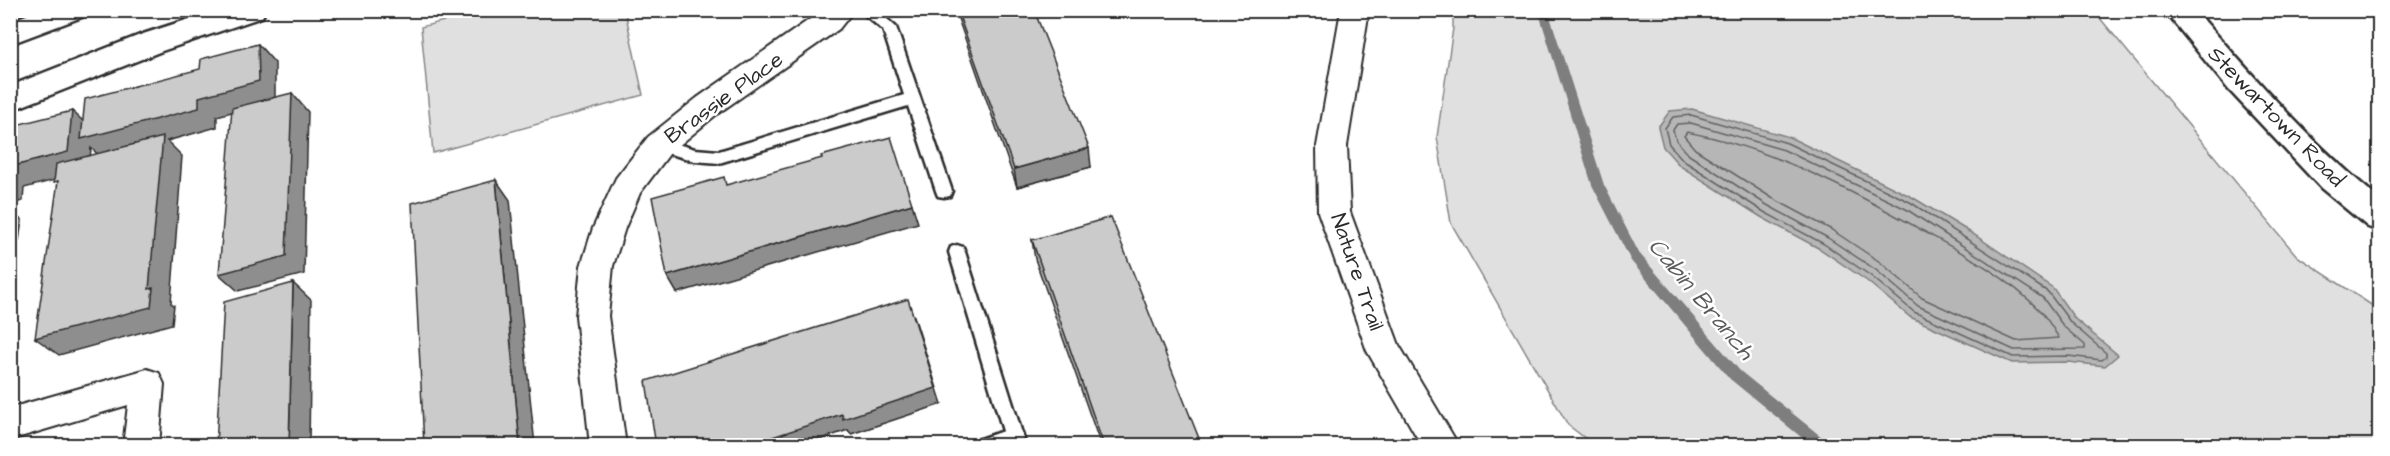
<svg xmlns="http://www.w3.org/2000/svg" width="2390" height="456" viewBox="0 0 2390 456" font-family="'Architects Daughter',sans-serif">
<style>
.green{fill:#e0e0e0;stroke:#868686;stroke-width:1.5}
.water{fill:#b6b6b6;stroke:#7e7e7e;stroke-width:1.5}
.lines{fill:none;stroke-linecap:round;stroke-linejoin:round}
.shore{stroke:#636363;stroke-width:1.5}
.stream{fill:#7e7e7e;fill-rule:evenodd}
.service-casing{stroke:#2b2b2b;stroke-width:5}
.minor-casing{stroke:#2b2b2b;stroke-width:4}
.tertiary-casing{stroke:#2b2b2b;stroke-width:5}
.secondary-casing{stroke:#2b2b2b;stroke-width:5}
.service{fill:#fff;fill-rule:evenodd}
.minor{fill:#fff;fill-rule:evenodd}
.tertiary{fill:#fff;fill-rule:evenodd}
.secondary{fill:#fff;fill-rule:evenodd}
.wall{fill:#afafaf;stroke:#2b2b2b;stroke-width:1.5}
.shaded-wall{fill:#8e8e8e;stroke:#2b2b2b;stroke-width:1.5}
.building{fill:#cbcbcb;stroke:#2b2b2b;stroke-width:1.5}
.labels{text-anchor:middle;dominant-baseline:central;stroke-width:5;stroke-linejoin:round;paint-order:stroke}
.street-label{font-size:22px;fill:#2b2b2b;stroke:#fff}
.water-label{font-size:24px;font-style:italic;fill:#5c5c5c;stroke:#fff}
</style>
<rect width="100%" height="100%" fill="#fff"/>
<filter id="ink" filterUnits="userSpaceOnUse"><feTurbulence type="fractalNoise" baseFrequency=".0167" numOctaves="2"/><feDisplacementMap in="SourceGraphic" scale="12" xChannelSelector="R" yChannelSelector="G"/><feConvolveMatrix kernelMatrix="1 2 1 2 8 2 1 2 1" color-interpolation-filters="sRGB"/></filter>
<g filter="url(#ink)">
<path class="green" d="M 486,10 L 625,11 L 643,95 L 433,153 L 421,27 Z
M 1453,11 L 2094,11 L 2297,256 L 2379,310 L 2379,445 L 1594,445 L 1568,425 L 1451,223 L 1437,137 L 1453,28 Z"/>
<path class="water" d="M 1692,109 L 1789,137 L 1912,197 L 1973,234 L 2053,288 L 2075,319 L 2118,355 L 2105,366 L 2068,362 L 2012,363 L 1910,317 L 1867,281 L 1820,249 L 1761,217 L 1680,166 L 1663,147 L 1658,127 L 1670,111 Z"/>
<g class="lines">
<path class="shore" d="M 1691,115 L 1787,143 L 1910,202 L 2048,292 L 2071,323 L 2106,353 L 2106,357 L 2102,360 L 2068,356 L 2013,357 L 1914,312 L 1871,276 L 1824,244 L 1764,212 L 1684,161 L 1669,144 L 1665,128 L 1673,117 Z
M 1691,123 L 1784,150 L 1906,209 L 2043,298 L 2064,327 L 2085,345 L 2085,349 L 2014,350 L 1918,306 L 1876,270 L 1828,238 L 1767,205 L 1689,155 L 1676,140 L 1673,130 L 1677,124 Z
M 1687,132 C 1771,148 1851,190 1925,232 C 1965,254 2009,278 2041,312 C 2048,319 2053,329 2059,338 L 2016,341 L 1922,298 L 1880,262 L 1832,230 L 1772,198 L 1695,149 L 1684,136 Z"/>
<path class="stream" d="M 1538,10 L 1548,10 L 1604,185 L 1639,253 L 1740,371 L 1828,442 L 1829,446 L 1812,446 L 1730,379 L 1631,261 L 1592,185 Z"/>
<g class="service-casing">
<path id="service" d="M 859,10 L 877,10 L 896,27 L 952,191 L 950,196 L 944,197 L 938,196 L 936,191 L 908,106 L 719,163 L 695,161 L 653,149 L 651,145 L 653,141 L 659,139 L 695,149 L 719,151 L 904,95 L 883,30 Z
M 957,245 L 963,247 L 965,252 L 1026,446 L 975,446 L 977,440 L 1003,431 L 949,252 L 951,247 Z"/>
</g>
<g class="minor-casing">
<path id="minor" d="M 823,10 L 854,10 L 839,29 L 717,114 L 670,153 L 640,193 L 625,228 L 613,266 L 608,316 L 626,446 L 590,446 L 576,316 L 581,266 L 593,228 L 616,178 L 648,137 L 697,98 Z
M 1341,10 L 1369,10 L 1347,146 L 1350,212 L 1399,345 L 1459,446 L 1422,446 L 1367,351 L 1318,212 L 1317,146 Z
M 147,369 L 159,373 L 164,384 L 159,446 L 123,446 L 128,405 L 10,440 L 10,408 Z"/>
</g>
<g class="tertiary-casing">
<path id="tertiary" d="M 2164,10 L 2195,10 C 2253,76 2311,144 2380,199 L 2380,231 L 2368,227 L 2321,188 L 2229,90 Z"/>
</g>
<g class="secondary-casing">
<path id="secondary" d="M 40,10 L 86,10 L 82,17 L 10,44 L 10,21 Z
M 217,10 L 266,10 L 262,17 L 162,51 L 10,111 L 10,86 L 140,35 Z"/>
</g>
<use href="#service" class="service"/>
<use href="#minor" class="minor"/>
<use href="#tertiary" class="tertiary"/>
<use href="#secondary" class="secondary"/>
</g>
<path class="wall" d="M 955,10 L 1034,10 L 1091,167 L 1017,187 Z
M 1032,240 L 1202,446 L 1101,446 L 1035,259 Z"/>
<path class="shaded-wall" d="M 258,44 L 275,63 L 275,100 L 217,116 L 217,127 L 167,141 L 182,156 L 171,303 L 174,305 L 172,324 L 59,355 L 35,338 L 149,289 L 102,158 L 91,148 L 89,171 L 24,188 L 23,201 L 10,204 L 10,167 L 72,111 L 93,130 L 199,97 Z
M 292,93 L 308,112 L 304,274 L 238,291 L 219,274 Z
M 1089,148 L 1091,167 L 1017,187 L 1014,169 Z
M 496,180 L 510,200 L 535,446 L 520,446 Z
M 912,204 L 918,223 L 677,293 L 667,276 Z
M 10,212 L 22,220 L 19,241 L 10,243 Z
M 293,283 L 311,300 L 309,446 L 289,446 Z
M 914,316 L 942,404 L 851,434 L 848,430 L 802,446 L 731,446 L 752,439 L 842,414 Z"/>
<path class="building" d="M 957,10 L 1034,10 L 1089,148 L 1014,169 Z
M 258,44 L 259,81 L 199,97 L 199,108 L 81,139 L 85,99 L 200,69 L 201,59 Z
M 292,93 L 286,256 L 219,274 L 232,108 Z
M 72,111 L 68,152 L 10,167 L 10,137 L 12,126 Z
M 163,137 L 149,289 L 153,288 L 151,307 L 35,338 L 58,181 L 54,182 L 56,164 Z
M 891,137 L 912,204 L 667,276 L 652,197 L 724,177 L 726,185 L 822,158 L 821,156 Z
M 496,180 L 520,446 L 424,446 L 412,203 Z
M 1111,217 L 1202,446 L 1104,446 L 1032,240 Z
M 293,283 L 289,446 L 216,446 L 224,302 Z
M 908,299 L 936,388 L 843,419 L 842,414 L 754,443 L 752,439 L 731,446 L 656,446 L 646,381 Z"/>
</g>
<g class="labels">
<g class="street-label">
<text transform="translate(724 98) rotate(-36)">Brassie Place</text>
<text transform="translate(2276 117) rotate(46)">Stewartown Road</text>
<text transform="translate(1357 272) rotate(71)">Nature Trail</text>
</g>
<g class="water-label">
<text transform="translate(1701 299) rotate(50)">Cabin Branch</text>
</g>
</g>
<rect width="2390" height="456" fill="none" stroke="#fff" stroke-width="36"/>
<rect x="18" y="18" width="2354" height="420" fill="none" stroke="#2b2b2b" stroke-width="2" filter="url(#ink)"/>
</svg>
